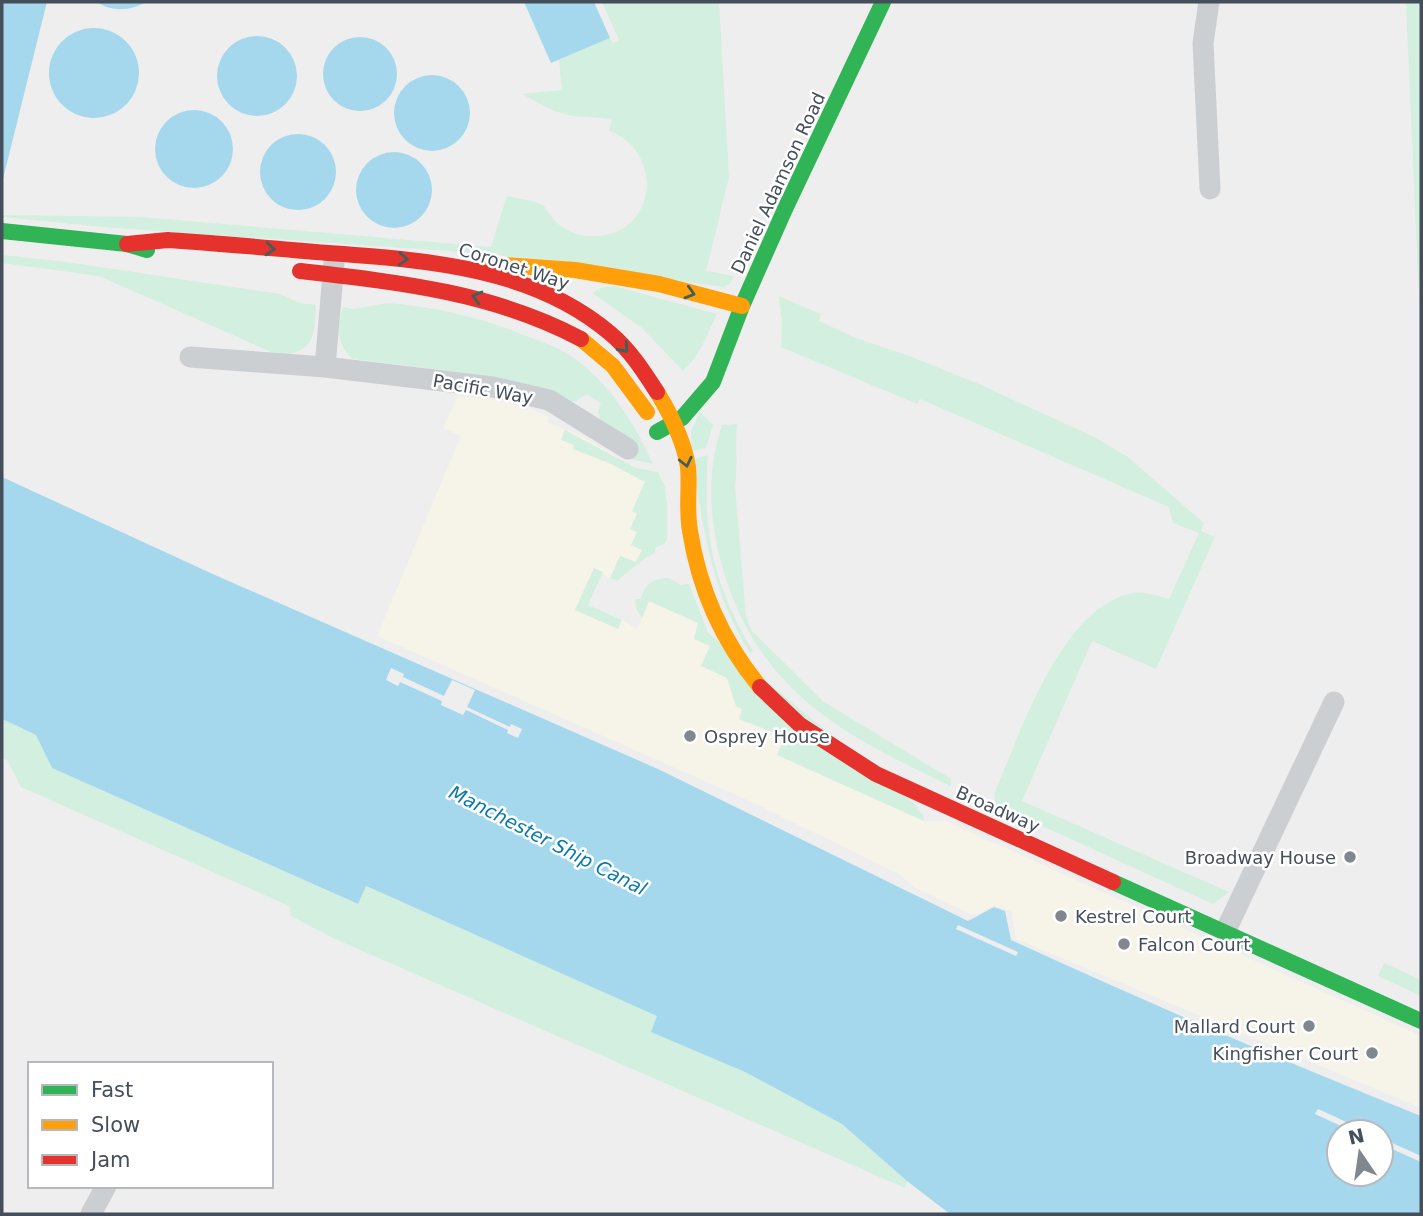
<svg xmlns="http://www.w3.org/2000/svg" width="1423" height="1216" viewBox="0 0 1423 1216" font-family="'DejaVu Sans',sans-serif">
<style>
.commercial{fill:#f6f3e9}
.green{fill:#d2efdf}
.water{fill:#a6d8ed;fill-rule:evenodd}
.pier{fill:#efeeee}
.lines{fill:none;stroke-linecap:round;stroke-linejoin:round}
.street{stroke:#cccfd2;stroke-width:21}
.fast{stroke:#30b455;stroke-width:16}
.slow{stroke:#ff9f0a;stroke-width:16}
.jam{stroke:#e5322d;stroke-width:16}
.oneway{stroke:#425e5a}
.poi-dot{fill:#80878e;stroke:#fff;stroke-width:2.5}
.labels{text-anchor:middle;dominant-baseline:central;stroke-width:5;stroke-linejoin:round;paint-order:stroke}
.street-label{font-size:18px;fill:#454f5b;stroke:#fff}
.poi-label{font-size:18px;fill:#454f5b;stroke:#fff;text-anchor:start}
.water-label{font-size:19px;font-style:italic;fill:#0979aa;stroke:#fff}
</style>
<rect width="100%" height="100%" fill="#efeeee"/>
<path class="commercial" d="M 458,396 L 507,402 L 524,406 L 549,417 L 547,422 L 579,435 L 636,468 L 658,472 L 665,487 L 667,505 L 667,539 L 664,544 L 655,548 L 655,553 L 644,559 L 622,578 L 617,581 L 602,574 L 588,605 L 622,620 L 637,629 L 649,601 L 698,623 L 742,709 L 739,719 L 785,737 L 777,755 L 924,821 L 946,821 L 1421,1036 L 1421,1108 L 1016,939 L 1012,912 L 994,905 L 980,913 L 972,915 L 914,887 L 899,874 L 752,802 L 377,636 L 461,436 L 443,428 Z"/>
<path class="green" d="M 602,2 L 719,2 L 729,177 L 706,271 L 734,276 L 730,284 L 723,287 L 491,254 L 103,227 L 2,217 L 2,215 L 142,217 L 491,247 L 507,196 C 516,198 537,201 544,206 C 544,206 549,214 550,215 C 559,228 575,236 591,236 C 654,239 669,156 609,130 L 612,120 C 597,116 583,118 568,115 C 551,111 537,102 522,94 L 562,90 L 559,60 L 610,38 L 613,43 L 619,40 Z
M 1406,2 L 1421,2 L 1421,342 Z
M 2,255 L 67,262 L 280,294 L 300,303 L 316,305 C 315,335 314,354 278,355 L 99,276 L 2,263 Z
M 614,286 L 717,314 C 707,335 700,355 683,371 L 642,328 L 592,293 L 601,288 Z
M 779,296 L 821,314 L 819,321 L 853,337 L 912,357 L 981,385 L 1094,437 L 1128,457 L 1204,523 L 1201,531 L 1215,537 L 1156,669 L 1092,641 L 1022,801 L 1229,892 L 1213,904 L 996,805 L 994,794 C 1020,735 1061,606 1133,593 C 1146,591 1157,596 1169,599 L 1199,533 L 1173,523 L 1169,507 L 920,399 L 917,404 L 781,347 L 782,323 Z
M 387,303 C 437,307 483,318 529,337 C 542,342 556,346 568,354 C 608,380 634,422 653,464 L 630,459 L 599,417 L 598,410 L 601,403 L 587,394 L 576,401 L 566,402 L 497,377 L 353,359 C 336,345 337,327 343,307 L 354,309 Z
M 700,412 L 713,425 L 706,448 L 692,451 L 691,431 Z
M 737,424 C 735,445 738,465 735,486 L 746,617 L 752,631 L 824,702 L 951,779 L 951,786 C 840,734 755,689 721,562 C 709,519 707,468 722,425 Z
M 565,430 L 636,468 L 658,472 L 665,487 L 667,505 L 667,539 L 664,544 L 655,548 L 655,553 L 644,559 L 617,581 L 610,578 L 620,556 L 636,562 L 642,550 L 631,545 L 637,532 L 630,529 L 637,514 L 632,511 L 645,482 L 609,463 L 573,449 L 574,445 L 561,440 Z
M 708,455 C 702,531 713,585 753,651 L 750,653 C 711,591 704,530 692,460 Z
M 594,568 L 603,572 L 588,605 L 622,620 L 618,629 L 575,610 Z
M 669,578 L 681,585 L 689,584 L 708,633 L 918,807 L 917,810 L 923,814 L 924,821 L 777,755 L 785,737 L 739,719 L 742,709 L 736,706 L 727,678 L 701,666 L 710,646 L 694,639 L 698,623 L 649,601 L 642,618 L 637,610 L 635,599 L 641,599 C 644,584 654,578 669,578 Z
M 2,719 L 36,735 L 52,768 L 357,904 L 365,886 L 658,1016 L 652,1032 L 745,1072 L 842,1124 L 907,1181 L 905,1188 L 335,939 L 291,916 L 289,906 L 21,787 L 7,760 L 2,758 Z
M 1384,963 L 1421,980 L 1421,996 L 1378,976 Z"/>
<path class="water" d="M 2,2 L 47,2 L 2,183 Z
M 97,2 L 146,2 C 131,11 112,12 97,2 Z
M 524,2 L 594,2 L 610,38 L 551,63 Z
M49 73a45 45 0 1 1 90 0a45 45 0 1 1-90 0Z
M217 76a40 40 0 1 1 80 0a40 40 0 1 1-80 0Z
M323 74a37 37 0 1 1 74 0a37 37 0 1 1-74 0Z
M394 113a38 38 0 1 1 76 0a38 38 0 1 1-76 0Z
M155 149a39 39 0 1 1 78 0a39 39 0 1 1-78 0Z
M260 172a38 38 0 1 1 76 0a38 38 0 1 1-76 0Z
M356 190a38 38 0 1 1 76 0a38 38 0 1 1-76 0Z
M 2,477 L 215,575 L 658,769 L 968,921 L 994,907 L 1005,911 L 1011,940 C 1146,1002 1283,1061 1421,1116 L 1421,1214 L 950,1214 L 907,1181 L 842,1124 L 745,1072 L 651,1032 L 657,1016 L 366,886 L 358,904 L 52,768 L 36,735 L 2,719 ZM 1339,1132 L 1381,1132 L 1381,1174 L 1339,1174 Z"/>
<path class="pier" d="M 391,668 L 404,674 L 403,677 L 444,696 L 452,680 L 475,690 L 467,707 L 510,727 L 511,724 L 522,729 L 518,738 L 507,733 L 508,730 L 466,710 L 463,715 L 441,705 L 442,701 L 400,682 L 398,686 L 386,680 Z
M 958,925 L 1018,952 L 1016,956 L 956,929 Z
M 1318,1109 L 1368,1132 L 1354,1132 L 1315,1114 Z
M 1381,1138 L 1421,1156 L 1421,1162 L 1381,1144 Z"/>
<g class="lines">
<path class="street" d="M 1209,2 L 1203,43 L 1210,189
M 190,357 L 325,367 L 493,387 L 549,400 L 628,449
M 325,367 L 334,263
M 1225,932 L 1334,702
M 91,1214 L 106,1186"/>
<path class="fast" d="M 2,231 L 127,244 L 147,250
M 657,432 L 682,418 L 713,382 L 742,306 L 785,209 L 883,2
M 1113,882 L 1421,1021"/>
<path class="slow" d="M 488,264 L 575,270 L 659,284 L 742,306
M 581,339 L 613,366 L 647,412
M 657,392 C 671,415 684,441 688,467 C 690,488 686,509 690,531 C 699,589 723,642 760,687"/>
<path class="jam" d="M 127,244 L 168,240 C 221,244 275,248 328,253 C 425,260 533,267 611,334 C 630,350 644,372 657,392
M 300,271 C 397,282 493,292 581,339
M 760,687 L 800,725 L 876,774 L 1113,882"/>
</g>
<defs><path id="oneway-chevron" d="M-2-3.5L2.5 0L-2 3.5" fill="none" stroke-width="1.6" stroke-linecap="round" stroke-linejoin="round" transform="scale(1.75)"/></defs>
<g class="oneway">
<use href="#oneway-chevron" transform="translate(270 249) rotate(5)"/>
<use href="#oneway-chevron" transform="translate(403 259) rotate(4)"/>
<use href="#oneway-chevron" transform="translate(690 293) rotate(16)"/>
<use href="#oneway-chevron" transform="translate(477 297) rotate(-165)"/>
<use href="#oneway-chevron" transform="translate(624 348) rotate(48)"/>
<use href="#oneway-chevron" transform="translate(686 462) rotate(77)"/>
</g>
<g class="poi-dot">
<circle cx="690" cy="736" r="7"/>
<circle cx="1350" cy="857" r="7"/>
<circle cx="1061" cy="916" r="7"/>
<circle cx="1124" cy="944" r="7"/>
<circle cx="1309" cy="1026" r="7"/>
<circle cx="1372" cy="1053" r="7"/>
</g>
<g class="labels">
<g class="street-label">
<text transform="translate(778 183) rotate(-65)">Daniel Adamson Road</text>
<text transform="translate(514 266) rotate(18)">Coronet Way</text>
<text transform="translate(483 389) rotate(10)">Pacific Way</text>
<text transform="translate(998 809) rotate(24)">Broadway</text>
</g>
<g class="poi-label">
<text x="704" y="736">Osprey House</text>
<text x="1336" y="857" text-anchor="end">Broadway House</text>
<text x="1075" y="916">Kestrel Court</text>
<text x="1138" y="944">Falcon Court</text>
<text x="1295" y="1026" text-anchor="end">Mallard Court</text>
<text x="1358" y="1053" text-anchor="end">Kingfisher Court</text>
</g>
<g class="water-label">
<text transform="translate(548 840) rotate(27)">Manchester Ship Canal</text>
</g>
</g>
<rect width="1423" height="1216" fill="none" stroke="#454f5b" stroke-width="7"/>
<rect x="28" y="1062" width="245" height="126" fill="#ffffff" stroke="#b5b9bd" stroke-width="2"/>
<rect x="42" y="1085" width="35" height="10" fill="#30b455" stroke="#b5b9bd" stroke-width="2"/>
<text x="91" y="1097" font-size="21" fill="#454f5b">Fast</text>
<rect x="42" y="1120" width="35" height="10" fill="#ff9f0a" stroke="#b5b9bd" stroke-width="2"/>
<text x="91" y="1132" font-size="21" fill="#454f5b">Slow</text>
<rect x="42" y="1155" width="35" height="10" fill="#e5322d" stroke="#b5b9bd" stroke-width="2"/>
<text x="91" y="1167" font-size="21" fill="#454f5b">Jam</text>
<g transform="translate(1360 1153) rotate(347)"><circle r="33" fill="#ffffff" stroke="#b5b9bd" stroke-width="2"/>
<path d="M0-5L12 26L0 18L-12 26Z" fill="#80878e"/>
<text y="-10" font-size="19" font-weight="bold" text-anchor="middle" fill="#454f5b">N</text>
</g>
</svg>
